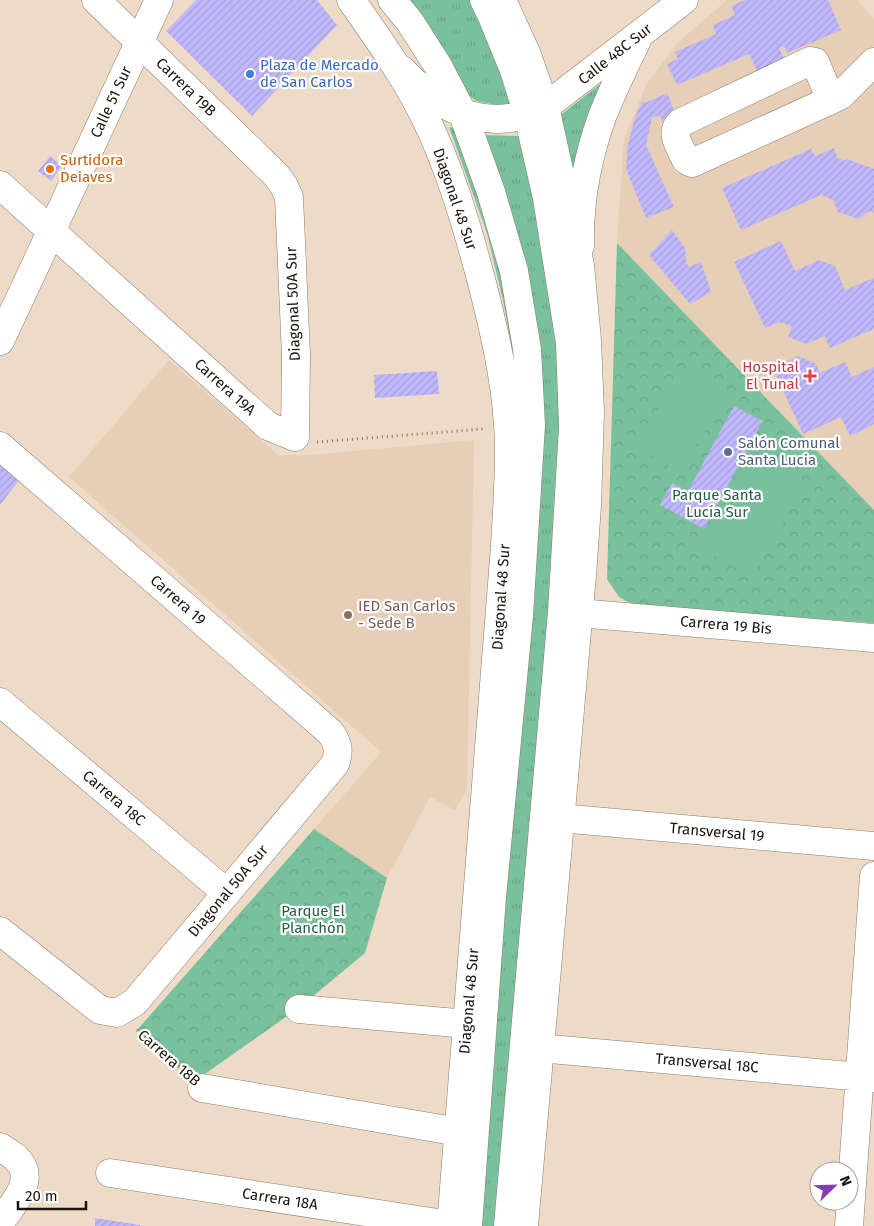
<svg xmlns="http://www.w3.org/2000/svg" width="874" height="1226" viewBox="0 0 874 1226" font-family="'Fira Sans',sans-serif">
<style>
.built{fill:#e6cfb6}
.grass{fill:url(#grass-tufts)}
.park{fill:url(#park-crowns)}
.garden{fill:#79c19d}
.building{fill:url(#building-hatch)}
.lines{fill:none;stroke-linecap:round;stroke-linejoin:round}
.minor-casing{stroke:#8c7b6a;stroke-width:29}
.major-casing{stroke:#8c7b6a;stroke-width:29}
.path{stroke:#827669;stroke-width:3;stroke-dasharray:1 4;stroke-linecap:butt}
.minor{stroke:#fff;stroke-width:28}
.major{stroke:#fff;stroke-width:28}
.shop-dot{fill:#3f7fe0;stroke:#fff;stroke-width:2}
.food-dot{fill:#e8710a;stroke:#fff;stroke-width:2}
.health-dot{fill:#e0444e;stroke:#fff;stroke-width:2}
.service-dot{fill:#5c6f8a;stroke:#fff;stroke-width:2}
.education-dot{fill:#8d6e63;stroke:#fff;stroke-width:2}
.labels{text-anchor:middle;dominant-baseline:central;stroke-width:4.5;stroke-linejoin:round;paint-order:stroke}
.street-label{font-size:15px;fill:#1a140d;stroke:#fff}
.shop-label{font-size:15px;fill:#366cbe;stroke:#fff;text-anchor:start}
.food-label{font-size:15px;fill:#c56008;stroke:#fff;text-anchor:start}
.health-label{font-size:15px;fill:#be3a42;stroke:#fff;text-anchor:end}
.service-label{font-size:15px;fill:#4e5e75;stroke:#fff;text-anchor:start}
.park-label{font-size:15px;fill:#255f45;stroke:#fff}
.education-label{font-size:15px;fill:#785e54;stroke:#fff;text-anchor:start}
</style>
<defs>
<pattern id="grass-tufts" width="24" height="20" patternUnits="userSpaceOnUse" patternTransform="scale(1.25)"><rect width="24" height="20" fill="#79c19d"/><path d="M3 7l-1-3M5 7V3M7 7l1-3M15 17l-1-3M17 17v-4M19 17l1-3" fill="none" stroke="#68a586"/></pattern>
<pattern id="park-crowns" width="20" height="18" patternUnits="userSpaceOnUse" patternTransform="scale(1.25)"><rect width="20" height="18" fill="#79c19d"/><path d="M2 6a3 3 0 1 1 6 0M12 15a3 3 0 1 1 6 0" fill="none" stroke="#68a586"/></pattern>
<pattern id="building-hatch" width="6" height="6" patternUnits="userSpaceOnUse" patternTransform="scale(1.25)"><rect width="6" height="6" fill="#c1b8fc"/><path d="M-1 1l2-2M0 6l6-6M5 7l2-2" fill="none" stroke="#a59dd7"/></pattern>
</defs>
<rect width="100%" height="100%" fill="#eddbc8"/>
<path class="built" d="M 727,0 L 857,0 L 874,19 L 874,510 L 617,243 L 624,139 L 646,85 L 678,42 Z
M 169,360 L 278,455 L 310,455 L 474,440 L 467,790 L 455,810 L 430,797 L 387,878 L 314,829 L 381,752 L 69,477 Z"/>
<path class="grass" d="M 405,0 L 475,0 L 516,104 L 501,106 L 476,101 L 460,88 Z
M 604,81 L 573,188 L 558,117 Z
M 449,127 L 463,131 L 510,298 L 518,382 L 503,300 L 487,233 Z
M 482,135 L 523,136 L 557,293 L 565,453 L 501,1226 L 473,1226 L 534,482 Z"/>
<path class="park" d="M 617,243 L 874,510 L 874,623 L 633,605 L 619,597 L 607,579 Z
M 314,829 L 387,878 L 365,953 L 300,1007 L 195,1081 L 137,1030 Z"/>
<path class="garden" d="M 685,368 L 728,396 L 678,472 L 635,443 Z
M 750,457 L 803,487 L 752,577 L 699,547 Z"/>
<path class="building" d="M 196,0 L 317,0 L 337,25 L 252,116 L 166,31 Z
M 745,0 L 828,0 L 841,30 L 787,53 L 784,46 L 779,48 L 785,61 L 758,73 L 749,54 L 677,85 L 667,64 L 678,59 L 675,52 L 716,34 L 713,25 L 735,15 L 731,6 Z
M 667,93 L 679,122 L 665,128 L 660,115 L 652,118 L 646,145 L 674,207 L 646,218 L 626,169 L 628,144 L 635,117 L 643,101 L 645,103 Z
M 834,148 L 838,159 L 841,158 L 842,161 L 847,159 L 874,169 L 874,213 L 869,211 L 859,219 L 838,212 L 834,203 L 835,201 L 821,195 L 741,230 L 722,188 L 811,149 L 815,156 Z
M 50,156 L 62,166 L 51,181 L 38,171 Z
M 672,230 L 685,248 L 686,263 L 689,267 L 701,262 L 711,292 L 690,304 L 649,255 Z
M 781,241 L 795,271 L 819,260 L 835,266 L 845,290 L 874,278 L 874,329 L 830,348 L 825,336 L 806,344 L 788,337 L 792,326 L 779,322 L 765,328 L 734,262 Z
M 798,356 L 816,364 L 820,373 L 845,362 L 852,377 L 874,367 L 874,424 L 850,436 L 841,417 L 803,434 L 773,368 Z
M 437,371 L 439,394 L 375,398 L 374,375 Z
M 734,406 L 763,421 L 704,529 L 660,505 L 672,483 L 688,491 Z
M 0,456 L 23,475 L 0,505 Z
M 95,1218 L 140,1225 L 140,1226 L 95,1226 Z"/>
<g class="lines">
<g class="minor-casing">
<path id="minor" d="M 392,0 L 410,22 L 438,66 L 463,114 L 491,192 L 514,271 L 527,349 L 531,425 L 519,616 L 492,897 L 468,1226
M 484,0 L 491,14 L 514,70 L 528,115 L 547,198 L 570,343 L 573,427 L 562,612 L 508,1226
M 402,70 C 432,102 471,126 516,117 C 527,115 536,113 545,107 L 684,0
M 831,100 L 815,62 L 810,61 L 680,123 C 669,134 681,148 686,160 L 692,163 L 831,100 L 841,95 L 874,62
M 0,185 L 268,426 L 295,437 L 296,355 L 289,197 L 284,186 L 276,175 L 96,0
M 580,246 C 579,202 587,159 602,117 C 612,91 625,65 637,40
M 0,341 L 159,0
M 0,446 L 330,732 C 338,743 340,751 335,764 L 135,1002 L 117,1013 L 100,1010 L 0,931
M 578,613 L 874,638
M 0,702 L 227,893
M 560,818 L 874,846
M 299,1009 L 467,1024
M 539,1048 L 874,1078
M 202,1088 L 459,1132
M 0,1147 C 5,1150 11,1154 16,1158 C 38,1179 13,1204 0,1222
M 110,1173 L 451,1225
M 849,1226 L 874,876"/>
</g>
<g class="major-casing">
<path id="major" d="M 351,0 C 377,37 404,75 424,115 C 450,168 467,226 482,283 C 494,330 505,377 508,425 C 511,465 507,506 505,546 L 451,1226
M 502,0 L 527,55 L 545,107 L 580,265 L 587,340 L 590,412 L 587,506 L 582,575 L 524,1226"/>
</g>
<path class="path" d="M 317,442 L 483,429
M 137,1030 L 185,1072"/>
<use href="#minor" class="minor"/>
<use href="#major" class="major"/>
</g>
<circle class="shop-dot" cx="250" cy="74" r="5"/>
<circle class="food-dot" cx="50" cy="169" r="5"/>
<path class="health-dot" d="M807.5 368.5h5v5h5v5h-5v5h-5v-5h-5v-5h5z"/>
<circle class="service-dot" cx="728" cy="452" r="5"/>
<circle class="education-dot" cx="348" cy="615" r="5"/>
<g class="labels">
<g class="street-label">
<text transform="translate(615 54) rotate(-38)">Calle 48C Sur</text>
<text transform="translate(186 87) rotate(44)">Carrera 19B</text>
<text transform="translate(111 102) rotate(-65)">Calle 51 Sur</text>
<text transform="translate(455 199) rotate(71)">Diagonal 48 Sur</text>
<text transform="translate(293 304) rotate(-92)">Diagonal 50A Sur</text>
<text transform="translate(225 387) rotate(42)">Carrera 19A</text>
<text transform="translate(501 597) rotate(-86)">Diagonal 48 Sur</text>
<text transform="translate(178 600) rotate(41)">Carrera 19</text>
<text transform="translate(726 625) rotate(5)">Carrera 19 Bis</text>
<text transform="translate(114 798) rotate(40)">Carrera 18C</text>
<text transform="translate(717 832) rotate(5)">Transversal 19</text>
<text transform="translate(228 891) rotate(-50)">Diagonal 50A Sur</text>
<text transform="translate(469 1001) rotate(-85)">Diagonal 48 Sur</text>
<text transform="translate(169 1058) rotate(41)">Carrera 18B</text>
<text transform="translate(707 1063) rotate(5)">Transversal 18C</text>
<text transform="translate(280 1199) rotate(9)">Carrera 18A</text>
</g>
<g class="shop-label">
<text x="260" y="65">Plaza de Mercado<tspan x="260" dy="17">de San Carlos</tspan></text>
</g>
<g class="food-label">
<text x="60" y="160">Surtidora<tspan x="60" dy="17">Deiaves</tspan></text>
</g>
<g class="health-label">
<text x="799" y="367">Hospital<tspan x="799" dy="17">El Tunal</tspan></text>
</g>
<g class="service-label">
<text x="738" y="443">Salón Comunal<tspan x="738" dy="17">Santa Lucia</tspan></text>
</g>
<g class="park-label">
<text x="717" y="495">Parque Santa<tspan x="717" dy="17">Lucía Sur</tspan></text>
<text x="313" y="911">Parque El<tspan x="313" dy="17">Planchón</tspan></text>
</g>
<g class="education-label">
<text x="358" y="606">IED San Carlos<tspan x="358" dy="17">- Sede B</tspan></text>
</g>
</g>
<g transform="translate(834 1186) rotate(67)"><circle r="24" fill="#ffffff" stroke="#a3a19e"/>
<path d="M0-4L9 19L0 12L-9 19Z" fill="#833db0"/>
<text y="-8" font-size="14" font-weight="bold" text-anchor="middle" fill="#1a140d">N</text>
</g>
<path d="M18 1201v8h68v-8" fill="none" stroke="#1a140d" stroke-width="2.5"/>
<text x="25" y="1201" font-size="15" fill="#1a140d" stroke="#ffffff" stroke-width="4" paint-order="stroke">20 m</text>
</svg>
